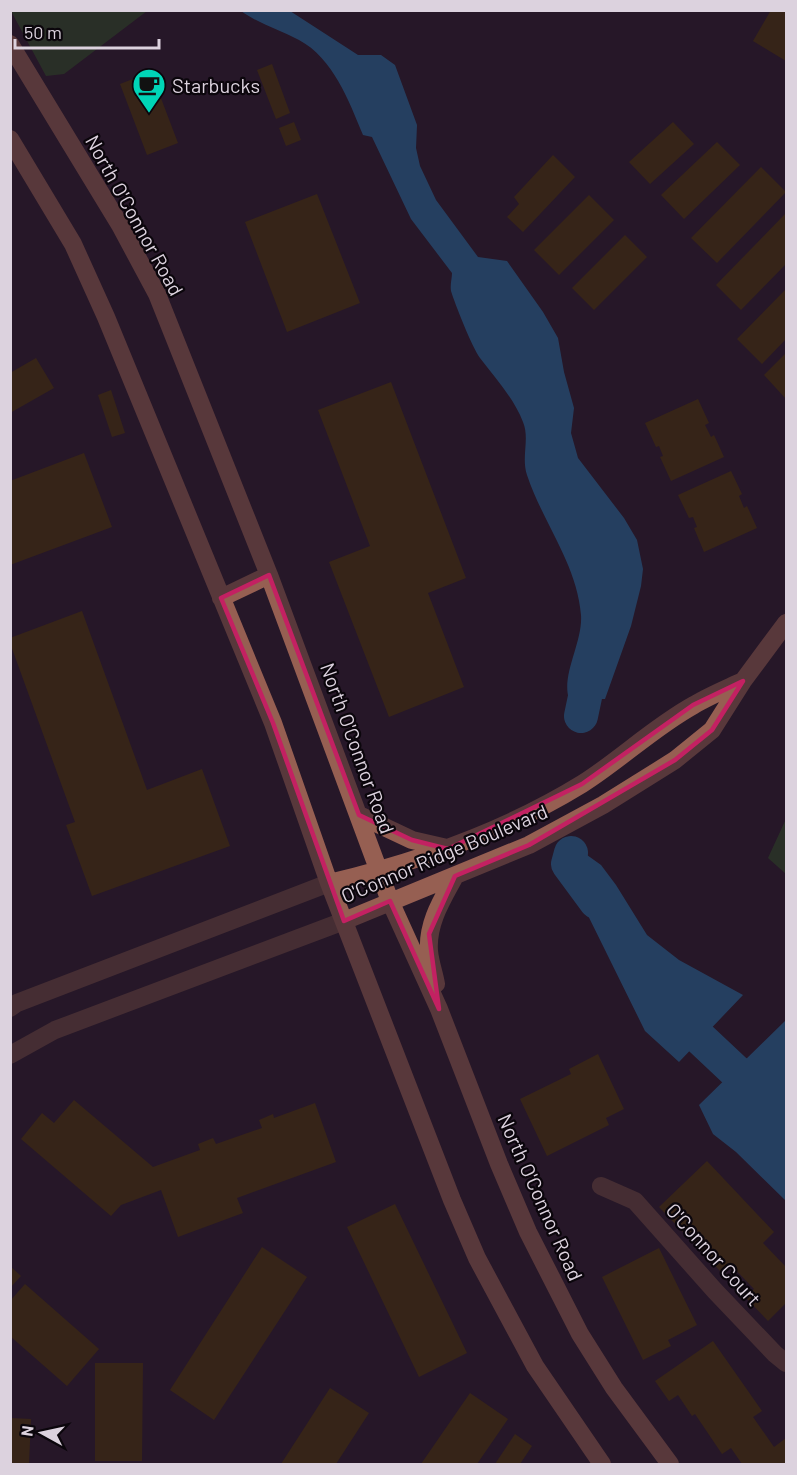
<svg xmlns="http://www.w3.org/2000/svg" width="797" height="1475" viewBox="0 0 797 1475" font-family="Barlow,sans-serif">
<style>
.green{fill:#2e4d26}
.water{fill:#2570a5}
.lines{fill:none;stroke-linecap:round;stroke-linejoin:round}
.river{stroke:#2570a5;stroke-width:34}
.building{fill:#4a3305}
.street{stroke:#6b4840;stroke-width:18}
.secondary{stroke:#965f52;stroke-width:18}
.marked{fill:none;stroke:#c32162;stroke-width:4.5;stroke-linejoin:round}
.labels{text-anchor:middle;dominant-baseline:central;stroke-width:4.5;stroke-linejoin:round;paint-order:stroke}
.poi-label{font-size:20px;fill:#dcd2de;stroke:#0b060c;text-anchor:start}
.street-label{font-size:20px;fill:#dcd2de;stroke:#0b060c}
</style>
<rect width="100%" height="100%" fill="#261728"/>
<path class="green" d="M 11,11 L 11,10 L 147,11 L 64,74 L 46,76 Z
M 786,819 L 786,874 L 768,858 Z"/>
<path class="water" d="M 241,11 L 290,11 L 358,55 L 381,55 L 395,65 L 417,125 L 416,148 L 420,166 L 436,200 L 478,257 L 507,261 L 543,312 L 558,338 L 564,372 L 574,408 L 571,433 L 578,458 L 624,518 L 637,540 L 643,569 L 641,586 L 631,626 L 605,699 L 569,699 C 561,675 583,642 581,615 C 577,564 543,523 527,475 C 521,457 530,439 523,422 C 514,398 495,378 480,358 C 472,347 455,304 451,291 C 450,285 452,278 452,273 L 411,219 L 372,137 L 363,135 C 349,101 333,58 299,40 C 280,30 259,24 241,11 Z
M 587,855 L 601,865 L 616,885 L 647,935 L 679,960 L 743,995 L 679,1062 L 645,1031 L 568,875 L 568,864 Z
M 786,1020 L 786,1201 L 736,1152 L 713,1134 L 699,1105 Z"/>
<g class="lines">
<path class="river" d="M 581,716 L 594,654
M 571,853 L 568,864 L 596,902
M 666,1006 L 734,1070 L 786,1110"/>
</g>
<path class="building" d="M 771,10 L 786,10 L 786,61 L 753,41 Z
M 272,64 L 290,113 L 276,119 L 257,70 Z
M 151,72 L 178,143 L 147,155 L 120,84 Z
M 294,122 L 301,140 L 286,146 L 279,128 Z
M 673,122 L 694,144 L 650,184 L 629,162 Z
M 717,142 L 740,165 L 684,219 L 661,195 Z
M 553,155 L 575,177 L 523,232 L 507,217 L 519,204 L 514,197 Z
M 761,167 L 786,192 L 717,263 L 691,238 Z
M 317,194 L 360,303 L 287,332 L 245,222 Z
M 589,195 L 614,220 L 559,275 L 534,250 Z
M 786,213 L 786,264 L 741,310 L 716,285 Z
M 625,235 L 647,257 L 594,310 L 572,288 Z
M 786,289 L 786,339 L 762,364 L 737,339 Z
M 786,353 L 786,399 L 764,375 Z
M 36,358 L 54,388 L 10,413 L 10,373 Z
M 391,382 L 466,578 L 428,593 L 464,687 L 389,717 L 329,562 L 370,546 L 318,410 Z
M 111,390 L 125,433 L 112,437 L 98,395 Z
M 698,399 L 709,423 L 705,425 L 711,437 L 714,435 L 724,457 L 671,481 L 660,457 L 663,456 L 659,446 L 656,447 L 645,423 Z
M 84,453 L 112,527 L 10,565 L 10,481 Z
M 731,471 L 742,494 L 739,496 L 744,508 L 747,506 L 757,528 L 704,552 L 694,528 L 697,527 L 693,517 L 689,518 L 678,495 Z
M 82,611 L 147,790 L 202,769 L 230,846 L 92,896 L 66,825 L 75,822 L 10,643 L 10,638 Z
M 598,1054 L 624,1109 L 606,1118 L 609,1125 L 547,1156 L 520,1099 L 571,1074 L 569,1069 Z
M 74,1100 L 153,1167 L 200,1150 L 198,1144 L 213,1138 L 216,1144 L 262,1128 L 259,1120 L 273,1114 L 274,1118 L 315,1103 L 336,1162 L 237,1198 L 243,1213 L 178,1237 L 161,1190 L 121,1205 L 111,1216 L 21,1139 L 42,1113 L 54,1123 Z
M 707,1161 L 774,1232 L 763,1243 L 786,1267 L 786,1303 L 768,1321 L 745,1297 L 754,1289 L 729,1263 L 721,1272 L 659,1207 Z
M 395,1204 L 467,1353 L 419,1377 L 347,1227 Z
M 262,1247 L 307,1277 L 214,1420 L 170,1390 Z
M 659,1248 L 697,1325 L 668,1340 L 671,1346 L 643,1360 L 602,1277 Z
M 10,1266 L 21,1276 L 10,1288 Z
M 25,1284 L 99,1349 L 67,1386 L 10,1336 L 10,1301 Z
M 713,1341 L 762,1411 L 753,1417 L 774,1447 L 786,1438 L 786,1464 L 742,1464 L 731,1448 L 722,1454 L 695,1414 L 692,1416 L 678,1395 L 669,1401 L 655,1381 Z
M 95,1363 L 143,1363 L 142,1461 L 95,1461 Z
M 330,1388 L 369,1413 L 336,1464 L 281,1464 Z
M 470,1393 L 508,1419 L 477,1464 L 421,1464 Z
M 10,1418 L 31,1419 L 29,1464 L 10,1464 Z
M 515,1434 L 532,1446 L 520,1464 L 495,1464 Z"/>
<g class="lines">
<path class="street" d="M 10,1008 L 17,1003 L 329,883
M 10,1055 L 55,1030 L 344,921
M 601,1186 L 635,1201 L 715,1291 L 775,1354 L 786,1363"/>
<path class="secondary" d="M 10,44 L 120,225 L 157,294 L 269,575 L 390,901 L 439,1009 L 499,1164 L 528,1232 L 580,1334 L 614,1388 L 670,1464
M 10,139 L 73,244 L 106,317 L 273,723 L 329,883 L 452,1200 L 477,1258 L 535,1366 L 602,1464
M 221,598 L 269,575
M 359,815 L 412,840 L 447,848
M 329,883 C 418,862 504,832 582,784 C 620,760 654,727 694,705 C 709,696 726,689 743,681
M 344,921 L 529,845 L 603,805 L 675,760 L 712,730 L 743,681 L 786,623
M 436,984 C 434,973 430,962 429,951 C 427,923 442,900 455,876"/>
</g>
<path d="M0 0H797V1475H0ZM 269,575 L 359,815 L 412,840 L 448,849 L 582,784 L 693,705 L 743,681 L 712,730 L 675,760 L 529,845 L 455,876 L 429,934 L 439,1009 L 390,901 L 344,921 L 273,723 L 221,598 Z" fill="#261728" fill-opacity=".55" fill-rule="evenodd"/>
<path class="marked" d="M 269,575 L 359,815 L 412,840 L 448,849 L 582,784 L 693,705 L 743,681 L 712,730 L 675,760 L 529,845 L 455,876 L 429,934 L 439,1009 L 390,901 L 344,921 L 273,723 L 221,598 Z"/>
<defs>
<g id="cafe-pin" transform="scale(1.725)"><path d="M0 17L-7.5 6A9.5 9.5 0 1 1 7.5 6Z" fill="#00d5b7" stroke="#0b060c"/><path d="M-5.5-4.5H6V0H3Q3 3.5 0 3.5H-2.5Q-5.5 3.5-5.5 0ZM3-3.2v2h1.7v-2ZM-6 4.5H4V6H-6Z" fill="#111"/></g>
</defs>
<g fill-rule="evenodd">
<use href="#cafe-pin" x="149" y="85"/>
</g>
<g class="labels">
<g class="poi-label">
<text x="172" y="85">Starbucks</text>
</g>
<g class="street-label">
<text transform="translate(135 215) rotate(61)">North O'Connor Road</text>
<text transform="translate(358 748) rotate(70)">North O'Connor Road</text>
<text transform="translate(444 853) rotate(-23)">O'Connor Ridge Boulevard</text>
<text transform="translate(541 1197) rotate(66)">North O'Connor Road</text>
<text transform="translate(714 1254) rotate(48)">O'Connor Court</text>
</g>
</g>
<rect width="797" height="1475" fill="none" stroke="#dcd2de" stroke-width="24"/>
<g transform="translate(42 1433) rotate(278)" stroke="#0b060c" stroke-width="4.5" paint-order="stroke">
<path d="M0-4.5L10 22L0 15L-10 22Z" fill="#dcd2de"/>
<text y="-9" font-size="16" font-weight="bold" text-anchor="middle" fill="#dcd2de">N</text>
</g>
<path d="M15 39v9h144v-9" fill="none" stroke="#dcd2de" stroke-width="3"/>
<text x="24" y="39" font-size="18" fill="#dcd2de" stroke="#0b060c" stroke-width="4.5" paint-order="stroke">50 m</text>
</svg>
